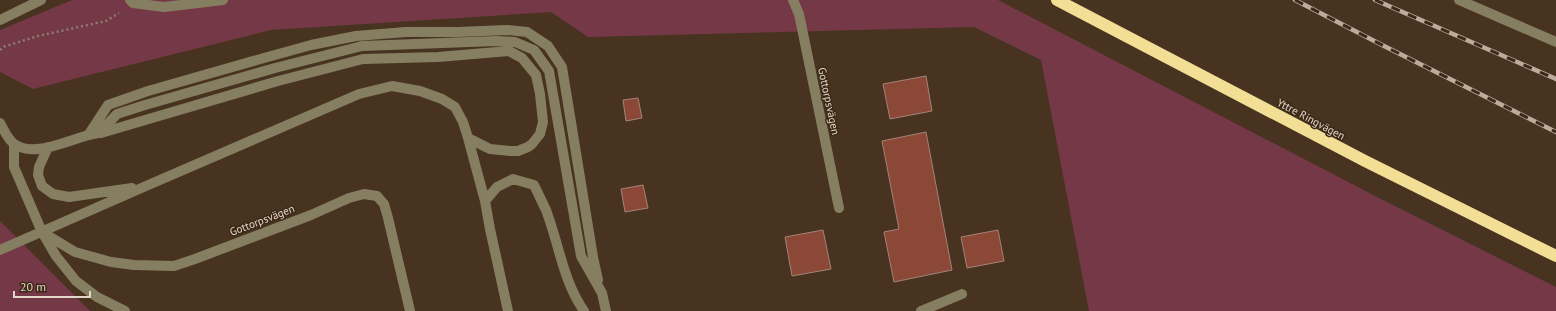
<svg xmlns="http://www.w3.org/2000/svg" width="1556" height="311" viewBox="0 0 1556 311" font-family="'PT Sans',sans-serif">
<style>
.green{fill:#753847}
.building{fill:#8b4836;stroke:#a3837a}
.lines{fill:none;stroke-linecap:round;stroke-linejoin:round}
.path{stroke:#8e7d6d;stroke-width:2.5;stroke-dasharray:2 3;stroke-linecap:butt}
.minor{stroke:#867e61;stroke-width:10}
.highway{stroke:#f2de94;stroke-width:12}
.rail-casing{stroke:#bbac9e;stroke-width:4.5}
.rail{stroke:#3c2916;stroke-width:3;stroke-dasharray:9;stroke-linecap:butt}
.labels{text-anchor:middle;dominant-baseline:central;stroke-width:3;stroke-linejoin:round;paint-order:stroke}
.street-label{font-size:11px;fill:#e1d4c8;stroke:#3c2916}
</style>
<rect width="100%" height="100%" fill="#473320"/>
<path class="green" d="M 72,0 L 998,0 L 1379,198 L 1556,287 L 1556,311 L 1089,311 L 1041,60 L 974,27 L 588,37 L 551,12 L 271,30 L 33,89 L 0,72 L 0,30 Z
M 0,221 L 90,311 L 0,311 Z"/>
<path class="building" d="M 926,76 L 932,111 L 890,119 L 883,84 Z
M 638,98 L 642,118 L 626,121 L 623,100 Z
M 926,132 L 952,270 L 894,282 L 884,232 L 899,229 L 882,141 Z
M 643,185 L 648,208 L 625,212 L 621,189 Z
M 823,230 L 831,269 L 792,276 L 785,237 Z
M 998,230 L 1004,261 L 967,268 L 961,237 Z"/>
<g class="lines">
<path class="path" d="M 0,50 L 3,47 L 38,36 L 106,21 L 119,13"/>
<path class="minor" d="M 130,0 L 133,3 L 164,7 L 223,0
M 793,0 L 799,14 L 839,208
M 1459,0 L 1556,42
M 0,20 L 41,0
M 0,123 C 4,130 7,138 13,143 C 34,161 76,135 99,133 L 117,114 L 145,105 L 275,68 L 362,46 L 496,41 L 515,42 L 534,50 L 549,71 L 581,256 L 602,293 L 606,311
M 101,133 L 278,81 L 363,59 L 438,57 L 509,51 L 522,58 L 536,75 L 540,94 L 543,122 L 540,134 L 532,144 L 528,147 L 518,151 L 511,151 L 490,149 L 468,138
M 89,134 L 108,105 L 148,91 L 264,58 L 311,45 L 356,36 L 406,32 L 458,32 L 507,30 L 527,32 L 548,46 L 562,67 L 593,257 L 598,280
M 14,144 L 14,167 L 42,232 L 56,256 L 76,281 L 97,297 L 125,311
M 48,147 L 39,167 L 38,175 L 42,186 L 53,194 L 69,197 L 132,188
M 485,201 L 497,187 L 513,179 L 534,185 C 538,193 542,202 546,210 C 559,244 563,281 584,311
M 42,232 L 75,252 L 111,262 L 134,265 L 174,266 L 195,259 L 311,215 L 349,198 L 364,194 L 377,196 L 384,204 L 388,218 L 410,311
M 0,250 L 146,186 L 359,94 L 392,86 L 420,91 L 442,99 L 455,107 L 463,122 L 468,138 L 485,201 L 490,229 L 508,311
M 921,311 L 962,294"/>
<path class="highway" d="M 1057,0 L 1365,161 L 1556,256"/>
<g class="rail-casing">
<path id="rail" d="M 1295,0 L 1384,46 L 1556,132
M 1375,0 L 1556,79"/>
</g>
<use href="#rail" class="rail"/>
</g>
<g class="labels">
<g class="street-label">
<text transform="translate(829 101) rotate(78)">Gottorpsvägen</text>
<text transform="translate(1311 119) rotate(28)">Yttre Ringvägen</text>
<text transform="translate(262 220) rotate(-21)">Gottorpsvägen</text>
</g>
</g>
<path d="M14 291v6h76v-6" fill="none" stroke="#e1d4c8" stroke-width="2"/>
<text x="20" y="291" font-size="12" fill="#e1d4c8" stroke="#3c2916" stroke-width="3" paint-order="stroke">20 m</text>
</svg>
